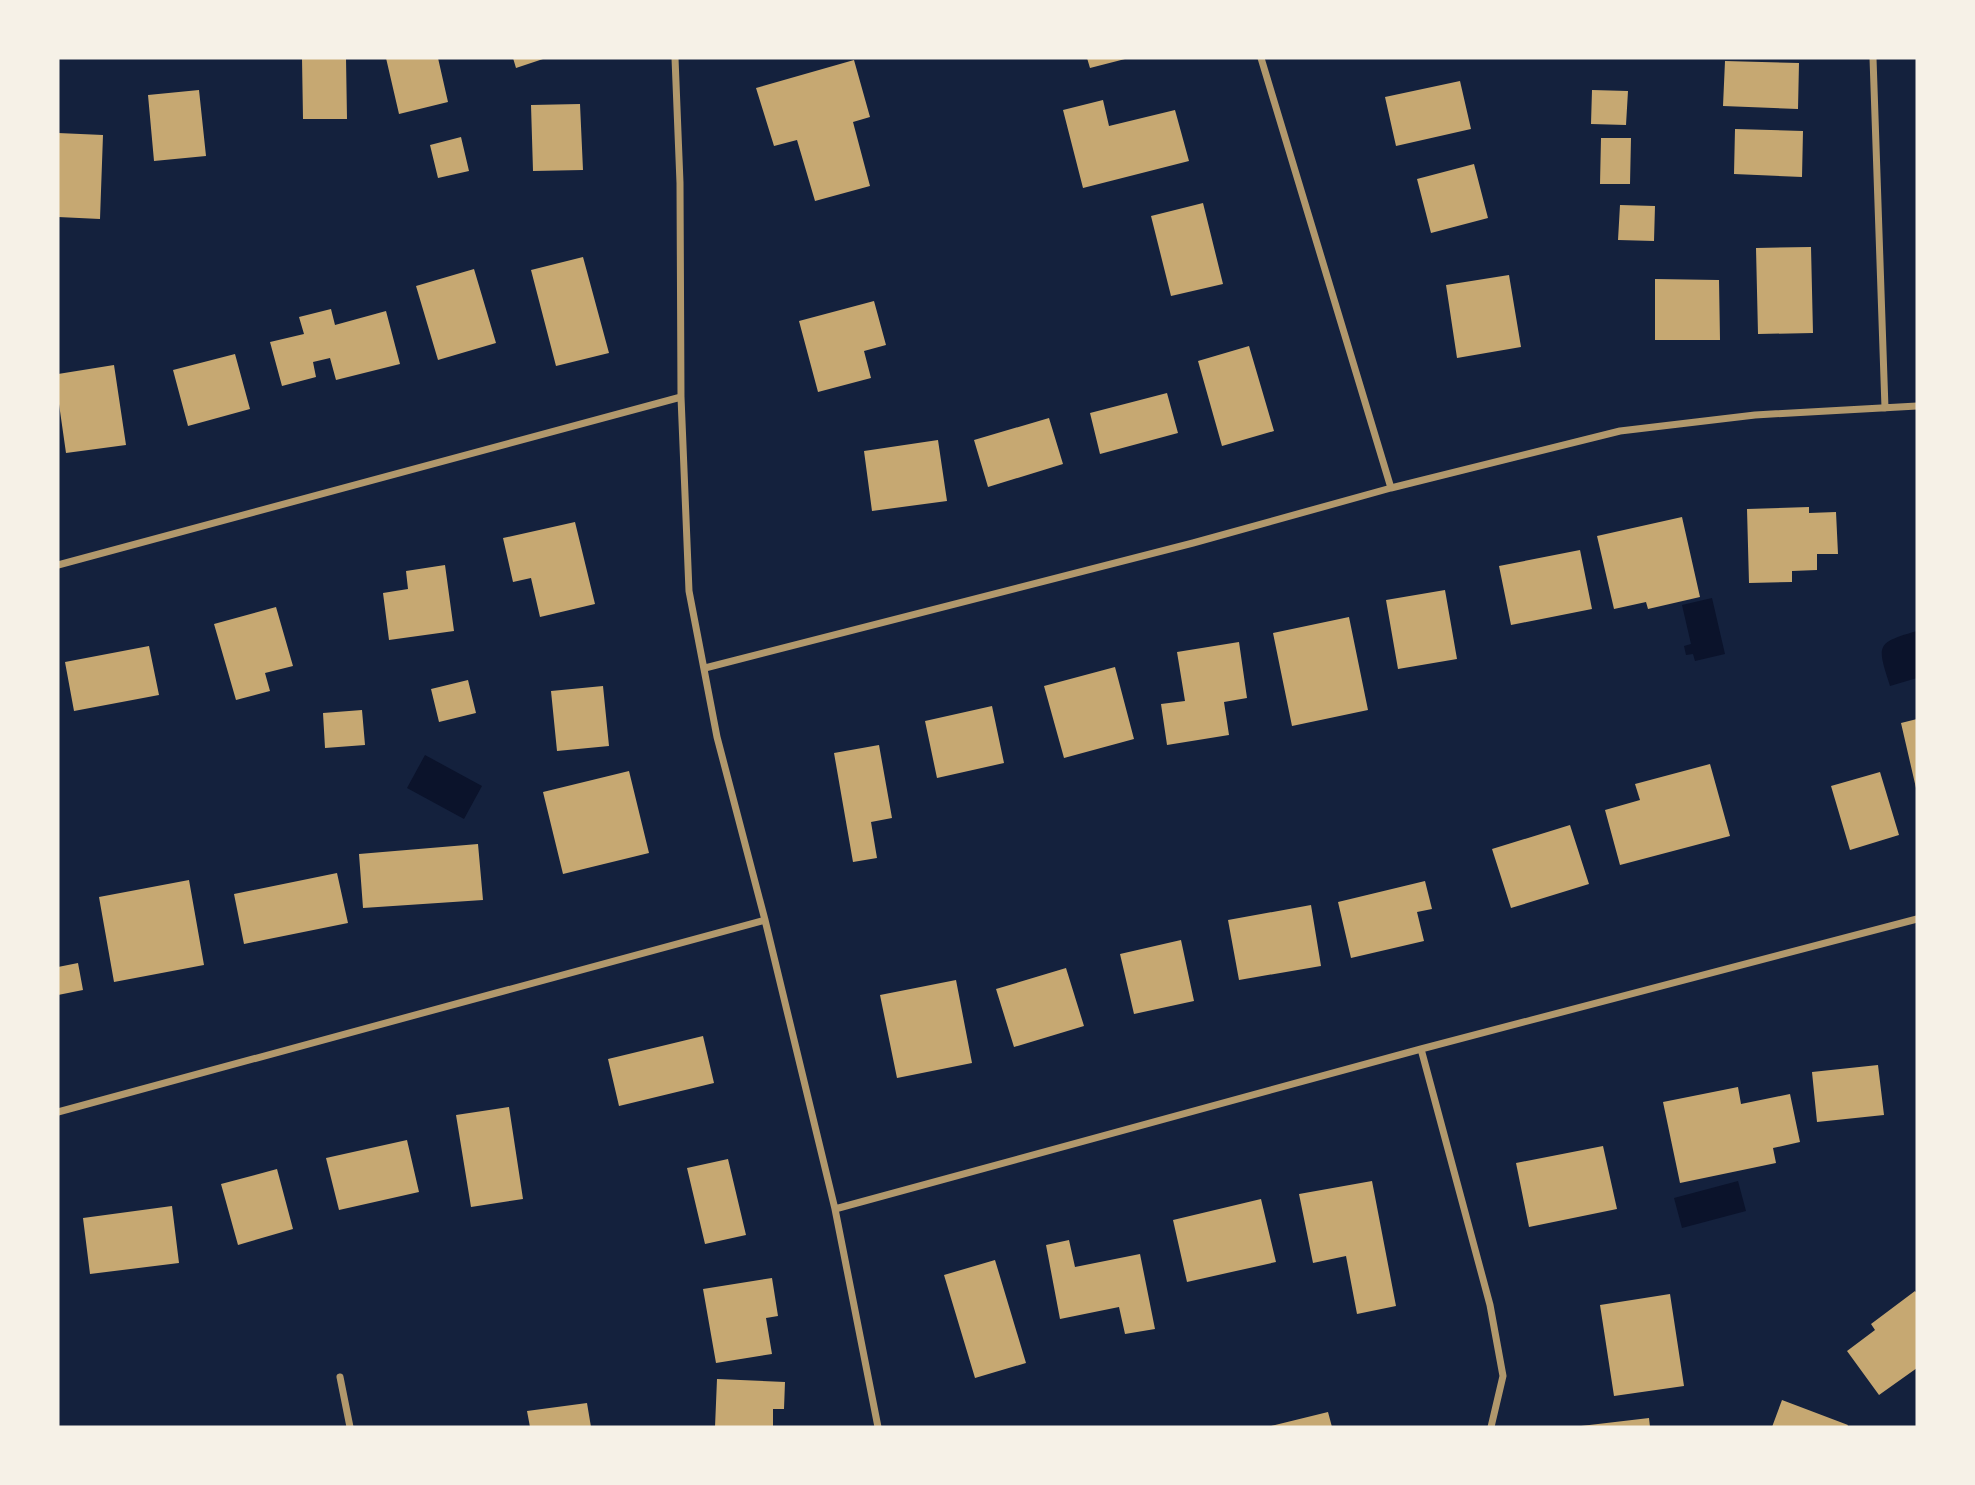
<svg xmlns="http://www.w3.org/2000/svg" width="1975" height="1485" viewBox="0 0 1975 1485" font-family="Signika,sans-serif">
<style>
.water{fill:#0b132b}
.building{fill:#c6a872}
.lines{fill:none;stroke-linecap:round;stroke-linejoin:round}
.minor{stroke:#b1986c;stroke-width:7}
</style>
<rect width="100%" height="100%" fill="#14213d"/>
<path class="water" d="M 1712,598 L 1725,654 L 1695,661 L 1693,654 L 1686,655 L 1684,646 L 1691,644 L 1682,605 Z
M 1917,631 L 1917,678 L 1890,686 C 1877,645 1875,643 1917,631 Z
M 425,755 L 482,786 L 464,819 L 407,788 Z
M 1738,1181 L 1746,1211 L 1682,1228 L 1674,1198 Z"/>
<path class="building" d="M 302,58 L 346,58 L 347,119 L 303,119 Z
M 386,58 L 438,58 L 448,102 L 399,114 Z
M 513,58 L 546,58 L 516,68 Z
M 1087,58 L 1125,58 L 1125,59 L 1090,68 Z
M 854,60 L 870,117 L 853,122 L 870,186 L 815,201 L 797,140 L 774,146 L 756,88 Z
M 1725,61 L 1799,63 L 1798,109 L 1723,106 Z
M 1460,81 L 1471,129 L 1396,146 L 1385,97 Z
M 199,90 L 206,156 L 154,161 L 148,95 Z
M 1592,90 L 1628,91 L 1626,125 L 1591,124 Z
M 1103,100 L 1109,126 L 1175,110 L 1189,161 L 1083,188 L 1063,110 Z
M 580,104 L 583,170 L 533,171 L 531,105 Z
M 1735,129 L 1803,131 L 1802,177 L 1734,174 Z
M 58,133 L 103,135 L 100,219 L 58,217 Z
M 461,137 L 469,171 L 438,178 L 430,145 Z
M 1601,138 L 1631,138 L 1630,184 L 1600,184 Z
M 1474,164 L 1488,218 L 1431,233 L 1417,179 Z
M 1203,203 L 1223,284 L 1171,296 L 1151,216 Z
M 1620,205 L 1655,206 L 1654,241 L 1618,240 Z
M 1811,247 L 1813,333 L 1758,334 L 1756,248 Z
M 583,257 L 609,353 L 556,366 L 531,270 Z
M 474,269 L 496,343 L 438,360 L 416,286 Z
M 1509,275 L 1521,347 L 1457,358 L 1446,285 Z
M 1655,279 L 1719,280 L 1720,340 L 1655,340 Z
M 874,301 L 886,345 L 864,351 L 871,378 L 818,392 L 799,321 Z
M 331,309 L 335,325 L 386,311 L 400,364 L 336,380 L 330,358 L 313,362 L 316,377 L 282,386 L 270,342 L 304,334 L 299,317 Z
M 1249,346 L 1274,431 L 1222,446 L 1198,361 Z
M 235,354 L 250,409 L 188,426 L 173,370 Z
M 114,365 L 126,445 L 66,453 L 58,397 L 58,374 Z
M 1167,393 L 1178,433 L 1100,454 L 1090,413 Z
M 1049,418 L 1063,464 L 988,487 L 974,440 Z
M 938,440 L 947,501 L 872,511 L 864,451 Z
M 1809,507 L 1809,513 L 1836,512 L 1838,554 L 1817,554 L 1817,570 L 1792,571 L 1792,582 L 1749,583 L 1747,509 Z
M 1682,517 L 1700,597 L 1648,609 L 1646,602 L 1614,609 L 1597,536 Z
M 575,522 L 595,604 L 540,617 L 531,578 L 513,582 L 503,538 Z
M 1580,550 L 1592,609 L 1511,625 L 1499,566 Z
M 445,565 L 454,631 L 389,640 L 383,593 L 408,589 L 406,571 Z
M 1445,590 L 1457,659 L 1398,669 L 1386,600 Z
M 276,607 L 293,666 L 265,673 L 270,691 L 236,700 L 214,624 Z
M 1349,617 L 1368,710 L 1292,726 L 1273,633 Z
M 1239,642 L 1247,698 L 1224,702 L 1229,735 L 1167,745 L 1161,704 L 1185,701 L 1177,652 Z
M 149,646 L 159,695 L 74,711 L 65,662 Z
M 1115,667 L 1134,739 L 1064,758 L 1044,686 Z
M 468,680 L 476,713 L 439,722 L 431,689 Z
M 603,686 L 609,746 L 557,751 L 551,691 Z
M 992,706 L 1004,763 L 937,778 L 925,721 Z
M 362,710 L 365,745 L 325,748 L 323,713 Z
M 1917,719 L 1917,788 L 1916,788 L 1901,723 Z
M 879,745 L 892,818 L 871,822 L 877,858 L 853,862 L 834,753 Z
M 1710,764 L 1730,836 L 1620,865 L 1605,810 L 1640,800 L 1635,784 Z
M 629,771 L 649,853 L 563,874 L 543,792 Z
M 1880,772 L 1899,835 L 1850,850 L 1831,786 Z
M 1570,825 L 1589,884 L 1511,908 L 1492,849 Z
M 478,844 L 483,900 L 363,908 L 359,854 Z
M 337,873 L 348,923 L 244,944 L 234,894 Z
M 189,880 L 204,965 L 114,982 L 99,897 Z
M 1425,881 L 1432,909 L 1417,912 L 1424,941 L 1351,958 L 1338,902 Z
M 1311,905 L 1321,966 L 1239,980 L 1228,920 Z
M 1181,940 L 1194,1001 L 1134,1014 L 1120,954 Z
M 78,963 L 83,990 L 58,995 L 58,967 Z
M 1066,968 L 1084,1026 L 1014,1047 L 996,989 Z
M 956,980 L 972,1063 L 897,1078 L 880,995 Z
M 703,1036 L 714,1083 L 619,1106 L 608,1059 Z
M 1878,1065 L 1884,1115 L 1817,1122 L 1812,1072 Z
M 1738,1087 L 1741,1104 L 1790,1094 L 1800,1142 L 1773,1148 L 1776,1163 L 1680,1183 L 1663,1102 Z
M 509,1107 L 523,1199 L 471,1207 L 456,1115 Z
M 407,1140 L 419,1192 L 339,1210 L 326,1158 Z
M 1603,1146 L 1617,1209 L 1529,1227 L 1516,1163 Z
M 728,1159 L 746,1235 L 705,1244 L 687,1168 Z
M 277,1169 L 293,1229 L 238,1245 L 221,1184 Z
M 1372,1181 L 1396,1306 L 1357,1314 L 1346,1256 L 1313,1263 L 1299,1194 Z
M 1261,1199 L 1276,1262 L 1187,1282 L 1173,1220 Z
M 172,1206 L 179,1263 L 90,1274 L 83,1218 Z
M 1069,1240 L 1075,1267 L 1140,1254 L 1155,1329 L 1125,1334 L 1119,1307 L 1060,1319 L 1046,1245 Z
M 995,1260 L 1026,1363 L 975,1378 L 944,1275 Z
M 772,1278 L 778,1316 L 766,1318 L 772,1354 L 716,1363 L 703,1289 Z
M 1915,1291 L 1917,1294 L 1917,1368 L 1879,1395 L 1847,1351 L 1875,1330 L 1871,1324 Z
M 1670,1294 L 1684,1386 L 1614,1396 L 1600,1305 Z
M 717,1379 L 785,1382 L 784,1409 L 773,1409 L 773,1427 L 715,1427 Z
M 1782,1400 L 1848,1425 L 1847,1427 L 1772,1427 Z
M 587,1403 L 591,1427 L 530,1427 L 527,1411 Z
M 1328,1412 L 1332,1427 L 1271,1427 L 1271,1426 Z
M 1649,1418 L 1650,1427 L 1582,1427 L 1581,1426 Z"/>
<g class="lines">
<path class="minor" d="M 675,58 L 680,183 L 681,397 L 689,591 L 717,737 L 765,920 L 835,1209 L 878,1427
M 1261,58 L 1391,488
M 1873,58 L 1885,408
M 58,565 L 681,397
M 705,668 L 1193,543 L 1391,488 L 1620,431 L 1755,415 L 1917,406
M 1421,1049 L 1490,1305 L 1503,1376 L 1491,1427
M 58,1112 L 765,920
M 835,1209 L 1421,1049 L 1917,919
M 340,1377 L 350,1427"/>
</g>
<rect width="1975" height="1485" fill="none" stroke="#f6f1e7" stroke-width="119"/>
</svg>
